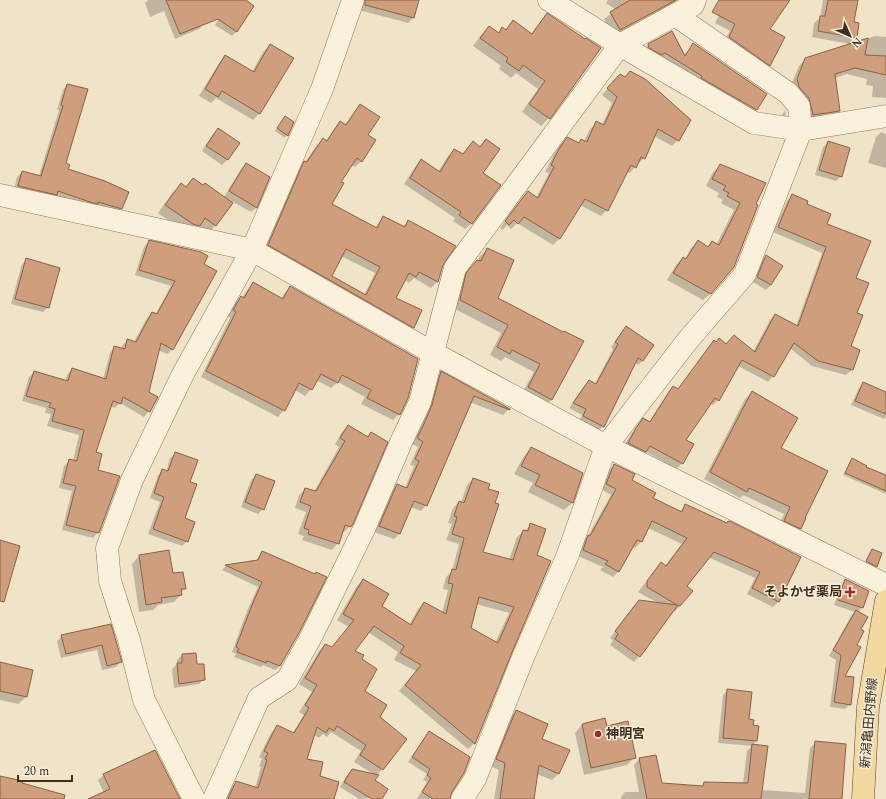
<svg xmlns="http://www.w3.org/2000/svg" width="886" height="799" viewBox="0 0 886 799" font-family="Spectral,'Noto Sans JP',serif">
<style>
.shadow{fill:#0003;fill-rule:evenodd}
.building{fill:#cf9f7d;stroke:#8d5f41;fill-rule:evenodd}
.lines{fill:none;stroke-linecap:round;stroke-linejoin:round}
.minor-casing{stroke:#8d765c;stroke-width:23}
.major-casing{stroke:#5b4430;stroke-width:23}
.minor{stroke:#faf1dc;stroke-width:22}
.major{stroke:#f3d9a0;stroke-width:22}
.poi-dot{fill:#9e2a2b;stroke:#f7eed8;stroke-width:1.5}
.labels{text-anchor:middle;dominant-baseline:central;stroke-width:3;stroke-linejoin:round;paint-order:stroke}
.poi-label{font-size:13px;font-weight:bold;fill:#3d2e20;stroke:#f7eed8;text-anchor:end}
.street-label{font-size:13px;fill:#3d2e20;stroke:#f7eed8}
</style>
<rect width="100%" height="100%" fill="#f0e4c8"/>
<path class="shadow" d="M 148,0 L 194,0 L 204,24 L 199,29 L 175,39 L 164,11 L 150,17 L 145,3 Z
M 231,0 L 244,0 L 237,31 L 232,36 L 215,25 Z
M 361,0 L 418,0 L 413,18 L 408,23 L 359,10 Z
M 608,0 L 677,0 L 674,3 L 614,36 L 604,19 L 616,10 L 606,3 Z
M 727,0 L 789,0 L 768,29 L 770,65 L 763,71 L 723,43 L 730,31 L 715,23 Z
M 823,0 L 857,0 L 853,23 L 856,38 L 850,44 L 812,37 L 814,23 L 820,18 Z
M 547,15 L 549,118 L 541,126 L 522,112 L 538,89 L 516,73 L 511,78 L 499,69 L 501,66 L 473,46 L 481,35 L 489,27 L 498,33 L 503,28 L 505,30 L 513,22 L 531,34 L 540,22 Z
M 671,32 L 684,55 L 694,44 L 766,94 L 756,110 L 749,116 L 641,52 L 648,45 Z
M 875,36 L 886,37 L 886,98 L 872,97 L 873,86 L 866,85 L 867,79 L 847,74 L 835,78 L 839,111 L 832,118 L 806,122 L 790,87 L 799,66 L 806,58 Z
M 270,45 L 260,113 L 253,120 L 216,98 L 211,103 L 199,96 L 219,63 L 225,56 L 252,72 L 263,52 Z
M 614,81 L 690,120 L 678,140 L 672,146 L 654,136 L 644,158 L 638,164 L 637,164 L 630,173 L 626,172 L 607,210 L 601,216 L 580,205 L 559,239 L 553,245 L 517,223 L 511,229 L 507,225 L 503,230 L 500,228 L 522,198 L 528,192 L 536,198 L 549,173 L 545,172 L 553,156 L 561,144 L 568,138 L 578,143 L 582,140 L 584,141 L 590,129 L 596,123 L 602,125 L 612,103 L 602,95 Z
M 67,85 L 65,164 L 67,170 L 121,208 L 116,213 L 14,191 L 17,177 L 22,172 L 39,176 L 59,110 L 57,110 L 63,90 Z
M 360,105 L 367,135 L 362,161 L 355,167 L 351,165 L 340,182 L 330,204 L 375,228 L 378,224 L 384,217 L 403,227 L 408,221 L 442,264 L 437,282 L 431,288 L 414,278 L 409,283 L 404,280 L 394,299 L 413,327 L 407,333 L 262,251 L 298,168 L 305,162 L 317,145 L 323,139 L 326,141 L 334,129 L 340,122 L 345,125 L 354,112 ZM 341,256 L 375,273 L 364,295 L 330,276 Z
M 785,110 L 786,115 L 784,117 L 781,117 Z
M 283,119 L 293,122 L 285,138 L 275,131 Z
M 218,129 L 238,143 L 227,160 L 222,165 L 202,151 L 213,134 Z
M 881,132 L 886,134 L 886,168 L 868,163 L 876,137 Z
M 486,140 L 472,223 L 465,229 L 453,221 L 455,218 L 404,184 L 415,167 L 421,160 L 438,172 L 448,156 L 454,150 L 462,155 L 473,143 L 479,147 Z
M 828,142 L 841,176 L 836,181 L 815,175 L 823,147 Z
M 246,164 L 269,177 L 256,208 L 251,212 L 233,202 L 216,225 L 208,233 L 198,226 L 191,233 L 185,232 L 158,213 L 173,192 L 181,185 L 185,188 L 193,179 L 203,186 L 224,197 L 241,169 Z
M 720,166 L 764,184 L 710,294 L 703,300 L 667,280 L 676,265 L 683,258 L 685,259 L 691,248 L 698,242 L 707,247 L 712,242 L 716,245 L 734,210 L 721,203 L 723,200 L 717,197 L 719,193 L 706,186 L 713,172 Z
M 792,195 L 806,204 L 826,224 L 855,279 L 856,313 L 850,347 L 852,370 L 846,375 L 812,366 L 790,348 L 773,376 L 768,382 L 738,366 L 718,400 L 713,405 L 710,403 L 685,440 L 682,463 L 677,469 L 646,452 L 640,457 L 623,448 L 631,434 L 638,425 L 643,420 L 649,422 L 668,392 L 673,387 L 677,390 L 709,347 L 716,343 L 753,352 L 770,320 L 775,315 L 796,326 L 822,253 L 773,232 L 787,201 Z
M 149,241 L 201,253 L 173,349 L 167,354 L 158,350 L 148,393 L 149,411 L 144,417 L 120,403 L 115,408 L 110,406 L 95,453 L 97,470 L 98,532 L 93,538 L 62,530 L 72,491 L 59,488 L 64,466 L 70,460 L 73,461 L 79,435 L 47,426 L 51,414 L 45,413 L 46,408 L 22,401 L 29,377 L 34,372 L 65,381 L 67,375 L 72,369 L 103,379 L 110,353 L 115,347 L 121,349 L 122,346 L 127,340 L 134,342 L 147,318 L 152,313 L 155,315 L 171,286 L 135,275 L 144,247 Z
M 487,250 L 497,298 L 563,333 L 582,342 L 551,400 L 544,407 L 521,395 L 534,372 L 505,357 L 501,361 L 490,355 L 501,333 L 453,308 L 459,282 L 469,269 L 478,261 L 479,257 Z
M 766,256 L 771,285 L 766,290 L 753,282 L 761,261 Z
M 27,259 L 48,307 L 43,312 L 11,304 L 22,264 Z
M 253,284 L 281,299 L 284,294 L 291,287 L 399,414 L 393,420 L 361,404 L 365,397 L 338,382 L 331,388 L 316,380 L 311,389 L 305,396 L 295,390 L 284,410 L 278,417 L 201,377 L 230,318 L 227,316 L 235,303 L 241,297 L 242,298 L 247,290 Z
M 626,327 L 643,360 L 638,365 L 635,363 L 603,426 L 598,431 L 579,421 L 582,415 L 569,408 L 584,386 L 589,381 L 595,384 L 613,349 L 611,347 Z
M 441,373 L 509,409 L 503,415 L 470,402 L 426,505 L 421,511 L 411,507 L 399,534 L 394,539 L 374,532 L 392,491 L 397,485 L 405,488 L 414,466 L 410,465 L 418,447 L 412,444 L 427,412 L 436,378 Z
M 864,383 L 886,393 L 886,417 L 884,419 L 851,405 L 859,388 Z
M 752,392 L 780,448 L 804,518 L 801,528 L 794,535 L 778,527 L 784,514 L 743,495 L 740,498 L 704,479 L 745,399 Z
M 348,426 L 366,437 L 371,433 L 350,526 L 344,532 L 342,532 L 338,543 L 332,550 L 302,540 L 304,536 L 298,534 L 306,512 L 295,508 L 299,495 L 305,489 L 314,492 L 339,447 L 335,444 L 342,432 Z
M 531,448 L 582,473 L 572,503 L 564,510 L 528,492 L 533,483 L 514,474 L 524,456 Z
M 175,454 L 189,483 L 184,519 L 187,541 L 182,546 L 148,534 L 160,502 L 150,498 L 158,475 L 163,471 L 166,472 L 170,458 Z
M 852,459 L 865,467 L 886,476 L 886,494 L 843,475 Z
M 614,465 L 652,499 L 679,512 L 685,506 L 727,524 L 728,522 L 779,601 L 773,607 L 747,594 L 755,578 L 708,557 L 685,587 L 691,591 L 680,606 L 674,612 L 673,611 L 639,656 L 634,662 L 610,645 L 613,640 L 610,638 L 633,607 L 639,601 L 658,603 L 638,592 L 656,569 L 665,566 L 682,544 L 648,528 L 641,542 L 635,548 L 632,546 L 618,572 L 613,577 L 600,570 L 603,567 L 578,556 L 582,542 L 588,536 L 611,495 L 601,489 L 608,471 Z
M 256,475 L 263,509 L 258,514 L 241,507 L 251,480 Z
M 473,479 L 487,489 L 481,552 L 509,560 L 517,537 L 531,525 L 536,556 L 512,650 L 475,743 L 468,749 L 399,691 L 416,671 L 394,660 L 398,652 L 368,632 L 353,652 L 360,660 L 363,691 L 379,717 L 382,769 L 373,781 L 371,798 L 359,799 L 340,787 L 347,775 L 352,770 L 375,775 L 354,762 L 361,751 L 331,732 L 327,737 L 323,734 L 319,738 L 314,735 L 306,759 L 333,799 L 225,799 L 229,789 L 236,783 L 255,788 L 261,767 L 259,766 L 262,759 L 259,757 L 271,733 L 277,726 L 292,734 L 304,715 L 299,712 L 312,692 L 299,684 L 319,651 L 325,645 L 332,648 L 349,627 L 337,620 L 357,586 L 363,580 L 381,606 L 409,625 L 418,609 L 424,603 L 442,613 L 448,590 L 443,589 L 446,577 L 452,571 L 459,544 L 446,540 L 452,524 L 448,523 L 453,508 L 459,502 L 461,503 L 467,485 ZM 476,604 L 509,613 L 495,643 L 469,629 Z
M 872,550 L 876,566 L 874,568 L 865,564 Z
M 262,552 L 280,666 L 275,670 L 263,665 L 261,667 L 234,657 L 236,654 L 232,652 L 247,611 L 258,587 L 222,570 L 226,566 L 256,562 L 258,557 Z
M 139,556 L 172,574 L 185,588 L 181,592 L 181,595 L 174,602 L 158,605 L 153,610 L 139,612 L 132,564 Z
M 846,580 L 862,608 L 858,612 L 860,629 L 844,677 L 850,704 L 845,709 L 830,707 L 836,660 L 829,656 L 851,616 L 855,612 L 834,605 L 841,585 Z
M 110,625 L 120,662 L 116,667 L 102,670 L 97,650 L 61,658 L 57,641 L 62,636 Z
M 182,655 L 196,665 L 204,679 L 199,684 L 174,688 L 172,669 L 177,664 L 177,660 Z
M 0,663 L 26,697 L 18,704 L 0,700 Z
M 728,690 L 752,726 L 756,741 L 752,745 L 762,790 L 805,793 L 810,748 L 816,742 L 842,799 L 620,799 L 625,792 L 639,792 L 634,765 L 639,759 L 656,756 L 661,784 L 701,787 L 704,783 L 743,784 L 747,751 L 752,746 L 718,743 L 723,695 Z
M 516,712 L 541,739 L 559,773 L 552,780 L 537,774 L 533,799 L 494,799 L 499,770 L 490,766 L 509,718 Z
M 582,725 L 634,758 L 627,765 L 584,775 L 575,733 Z
M 429,732 L 450,792 L 449,799 L 417,799 L 427,782 L 423,780 L 427,774 L 408,762 L 425,737 Z
M 104,775 L 180,799 L 101,799 L 104,793 L 98,780 Z"/>
<path class="building" d="M 166,0 L 246,0 L 254,6 L 237,32 L 218,19 L 180,34 Z
M 365,0 L 419,0 L 414,18 L 365,5 Z
M 630,0 L 676,0 L 620,30 L 610,12 Z
M 719,0 L 790,0 L 770,29 L 785,37 L 770,66 L 729,37 L 735,24 L 712,12 Z
M 828,0 L 858,0 L 854,22 L 859,23 L 857,38 L 818,31 L 820,16 L 825,16 Z
M 547,13 L 585,39 L 586,38 L 601,48 L 550,119 L 529,104 L 545,81 L 523,65 L 519,71 L 506,62 L 508,58 L 480,38 L 489,26 L 499,33 L 502,27 L 506,30 L 513,20 L 532,34 Z
M 672,31 L 685,56 L 693,43 L 767,94 L 757,110 L 701,78 L 702,76 L 665,53 L 662,55 L 649,48 L 648,44 Z
M 868,38 L 865,55 L 886,56 L 886,75 L 855,68 L 835,74 L 840,111 L 813,115 L 809,98 L 799,87 L 797,79 L 805,58 Z
M 270,44 L 294,58 L 260,114 L 222,91 L 218,97 L 205,89 L 225,55 L 254,72 Z
M 630,71 L 645,79 L 691,120 L 679,141 L 658,129 L 645,159 L 641,157 L 636,168 L 631,165 L 608,211 L 585,199 L 560,239 L 524,217 L 518,224 L 514,220 L 509,225 L 505,221 L 528,191 L 538,198 L 554,167 L 551,165 L 559,149 L 567,137 L 579,143 L 581,139 L 587,142 L 596,121 L 604,125 L 617,97 L 607,88 L 620,74 L 625,77 Z
M 67,84 L 88,89 L 66,163 L 70,165 L 68,169 L 105,181 L 129,192 L 122,209 L 98,202 L 98,204 L 93,203 L 58,191 L 57,195 L 18,186 L 22,171 L 41,176 L 63,106 L 61,105 Z
M 360,104 L 380,117 L 368,135 L 376,140 L 362,162 L 357,158 L 341,182 L 344,183 L 332,204 L 377,228 L 383,216 L 405,227 L 408,220 L 456,246 L 443,265 L 438,282 L 419,272 L 416,277 L 409,273 L 396,298 L 422,310 L 414,328 L 268,245 L 304,161 L 307,162 L 323,138 L 327,141 L 340,121 L 346,125 ZM 346,249 L 380,267 L 366,295 L 332,276 Z
M 285,116 L 294,122 L 288,136 L 277,128 Z
M 218,128 L 240,143 L 228,160 L 206,146 Z
M 486,139 L 500,149 L 483,173 L 501,185 L 472,224 L 459,215 L 461,212 L 410,178 L 421,159 L 440,172 L 454,149 L 463,154 L 473,141 L 480,147 Z
M 828,141 L 850,148 L 842,177 L 819,170 Z
M 246,163 L 270,177 L 257,208 L 229,191 Z
M 720,164 L 766,183 L 756,204 L 758,205 L 734,267 L 711,294 L 673,273 L 683,257 L 686,259 L 698,240 L 708,247 L 712,241 L 719,245 L 740,203 L 727,196 L 729,193 L 723,190 L 726,186 L 712,179 Z
M 193,178 L 203,185 L 205,183 L 233,203 L 216,226 L 205,218 L 200,226 L 193,224 L 165,205 L 181,183 L 186,187 Z
M 792,194 L 808,201 L 807,204 L 831,214 L 827,224 L 871,241 L 856,278 L 869,283 L 857,313 L 863,315 L 851,346 L 860,350 L 853,370 L 818,361 L 794,343 L 774,377 L 742,360 L 719,401 L 715,398 L 686,440 L 694,444 L 683,464 L 650,446 L 646,452 L 628,443 L 636,428 L 643,418 L 650,422 L 673,386 L 678,389 L 714,340 L 716,342 L 719,338 L 726,344 L 734,335 L 755,352 L 775,314 L 798,326 L 826,247 L 778,227 Z
M 149,240 L 201,252 L 208,256 L 204,264 L 217,271 L 173,350 L 161,343 L 149,392 L 158,397 L 150,412 L 123,397 L 121,404 L 113,401 L 96,452 L 102,454 L 98,470 L 120,476 L 99,533 L 66,525 L 76,486 L 63,483 L 69,459 L 77,461 L 84,430 L 52,421 L 55,409 L 49,407 L 51,403 L 26,396 L 34,371 L 68,381 L 72,368 L 106,379 L 114,346 L 125,349 L 127,339 L 136,342 L 152,312 L 157,314 L 175,281 L 139,270 Z
M 487,248 L 514,260 L 498,298 L 563,332 L 564,331 L 584,341 L 552,400 L 528,387 L 540,364 L 512,350 L 510,354 L 497,347 L 508,325 L 460,300 L 466,273 L 477,260 L 481,261 Z
M 766,255 L 783,266 L 771,285 L 757,277 Z
M 26,258 L 60,268 L 49,308 L 15,299 Z
M 253,282 L 283,299 L 290,286 L 418,359 L 408,398 L 400,415 L 367,398 L 371,390 L 342,375 L 338,383 L 321,374 L 312,390 L 299,383 L 285,411 L 206,371 L 236,312 L 233,310 L 241,296 L 244,298 Z
M 626,326 L 654,345 L 643,361 L 638,358 L 604,427 L 583,416 L 586,409 L 573,403 L 589,380 L 596,384 L 618,344 L 615,342 Z
M 441,371 L 510,409 L 510,410 L 474,396 L 427,506 L 414,501 L 400,534 L 379,526 L 397,484 L 407,488 L 419,461 L 415,459 L 423,442 L 417,438 L 423,426 L 432,405 Z
M 863,382 L 886,392 L 886,414 L 855,401 Z
M 752,391 L 798,418 L 781,448 L 828,471 L 805,518 L 806,518 L 801,529 L 784,521 L 790,507 L 749,488 L 747,492 L 710,472 Z
M 348,425 L 368,437 L 371,432 L 388,442 L 354,522 L 351,527 L 345,525 L 339,544 L 308,534 L 309,530 L 304,528 L 311,506 L 300,502 L 305,488 L 316,491 L 345,441 L 340,438 Z
M 531,447 L 583,473 L 573,503 L 535,485 L 540,475 L 521,466 Z
M 175,452 L 198,460 L 190,482 L 197,484 L 185,518 L 195,522 L 188,542 L 153,529 L 164,497 L 154,493 L 162,469 L 168,471 Z
M 852,458 L 867,466 L 866,467 L 886,475 L 886,491 L 845,473 Z
M 614,464 L 635,474 L 632,480 L 656,493 L 653,498 L 682,512 L 685,504 L 727,523 L 728,521 L 732,522 L 801,557 L 779,602 L 752,588 L 760,572 L 714,552 L 687,586 L 693,591 L 680,606 L 678,605 L 640,657 L 615,639 L 618,634 L 615,631 L 639,600 L 677,605 L 647,587 L 647,581 L 661,562 L 666,566 L 687,538 L 652,521 L 642,542 L 637,540 L 619,572 L 605,564 L 608,561 L 583,550 L 588,535 L 590,536 L 616,489 L 606,484 Z
M 256,474 L 275,481 L 264,510 L 245,502 Z
M 473,478 L 490,484 L 488,489 L 499,492 L 495,503 L 499,504 L 483,552 L 513,560 L 523,530 L 528,531 L 530,523 L 546,529 L 537,555 L 551,561 L 513,650 L 475,744 L 405,685 L 421,665 L 400,653 L 404,646 L 374,626 L 355,651 L 364,655 L 362,659 L 377,669 L 365,691 L 387,705 L 380,717 L 407,739 L 383,770 L 360,755 L 366,745 L 337,726 L 334,731 L 329,728 L 326,733 L 317,727 L 307,759 L 323,762 L 320,776 L 339,782 L 334,799 L 228,799 L 236,781 L 258,788 L 267,760 L 265,759 L 268,753 L 264,751 L 277,725 L 294,733 L 309,708 L 305,705 L 317,685 L 305,678 L 325,644 L 332,647 L 354,620 L 343,614 L 363,579 L 389,594 L 382,606 L 411,625 L 424,602 L 446,614 L 453,584 L 448,583 L 452,569 L 456,570 L 464,538 L 452,534 L 457,517 L 454,516 L 459,501 L 464,503 ZM 479,597 L 514,607 L 498,643 L 471,628 Z
M 0,540 L 20,546 L 4,602 L 0,601 Z
M 872,549 L 882,553 L 877,567 L 866,561 Z
M 169,550 L 173,573 L 183,572 L 186,589 L 181,589 L 182,595 L 161,598 L 162,602 L 146,605 L 139,555 Z
M 262,551 L 315,574 L 316,572 L 327,577 L 300,631 L 280,666 L 267,661 L 266,663 L 237,652 L 239,649 L 236,647 L 252,605 L 262,582 L 225,565 L 258,560 Z
M 845,579 L 869,591 L 863,608 L 838,600 Z
M 856,610 L 868,617 L 861,629 L 864,631 L 857,645 L 861,647 L 845,676 L 854,677 L 851,705 L 834,702 L 841,655 L 833,650 Z
M 111,624 L 122,662 L 107,666 L 102,645 L 66,654 L 61,635 Z
M 196,653 L 197,664 L 204,664 L 205,680 L 179,684 L 177,663 L 182,663 L 182,654 Z
M 0,662 L 33,670 L 27,697 L 0,691 Z
M 727,689 L 752,692 L 749,719 L 754,720 L 753,725 L 759,726 L 757,741 L 723,738 Z
M 516,710 L 548,724 L 542,739 L 570,750 L 559,774 L 539,765 L 534,799 L 500,799 L 505,763 L 496,759 Z
M 605,718 L 607,726 L 628,721 L 636,758 L 591,768 L 582,724 Z
M 429,731 L 470,757 L 464,773 L 452,792 L 450,799 L 433,799 L 422,792 L 431,778 L 427,775 L 430,769 L 412,757 Z
M 815,741 L 846,744 L 842,799 L 809,799 Z
M 752,744 L 768,746 L 761,799 L 647,799 L 639,758 L 656,755 L 662,783 L 703,786 L 704,782 L 748,783 Z
M 155,750 L 180,799 L 88,799 L 110,789 L 103,774 Z
M 352,769 L 379,775 L 375,780 L 388,789 L 382,799 L 372,799 L 344,782 Z
M 0,776 L 23,781 L 22,783 L 65,795 L 64,799 L 0,799 Z"/>
<g class="lines">
<g class="minor-casing">
<path id="minor" d="M 549,0 L 620,45 L 754,123 L 801,130 L 886,116
M 0,195 L 252,250 L 433,353 L 606,446 L 886,585
M 194,799 L 144,700 L 129,640 L 110,581 L 107,548 L 132,480 L 183,374 L 252,250 L 322,89 L 353,0
M 214,799 L 259,698 L 287,680 L 311,637 L 365,527 L 402,440 L 420,402 L 455,268 L 620,45 L 693,5 L 695,0
M 462,799 L 475,779 L 524,655 L 567,557 L 606,446 L 688,340 L 745,274 L 801,130 L 799,106 L 788,93 L 675,15"/>
</g>
<g class="major-casing">
<path id="major" d="M 863,799 L 868,707 L 886,601"/>
</g>
<use href="#minor" class="minor"/>
<use href="#major" class="major"/>
</g>
<g class="poi-dot">
<path d="M848 586h4v4h4v4h-4v4h-4v-4h-4v-4h4z"/>
<circle cx="598" cy="734" r="4"/>
</g>
<g class="labels">
<g class="poi-label">
<text x="842" y="592">そよかぜ薬局</text>
<text x="606" y="734" text-anchor="start">神明宮</text>
</g>
<g class="street-label">
<text transform="translate(869 723) rotate(-85)">新潟亀田内野線</text>
</g>
</g>
<g transform="translate(850 36) rotate(135)" stroke="#f7eed8" stroke-width="3" paint-order="stroke">
<path d="M0-3L7 15L0 10L-7 15Z" fill="#3d2e20"/>
<text y="-6" font-size="11" font-weight="bold" text-anchor="middle" fill="#3d2e20">N</text>
</g>
<path d="M18 775v6h54v-6" fill="none" stroke="#3d2e20" stroke-width="2"/>
<text x="24" y="775" font-size="12" fill="#3d2e20" stroke="#f7eed8" stroke-width="3" paint-order="stroke">20 m</text>
</svg>
